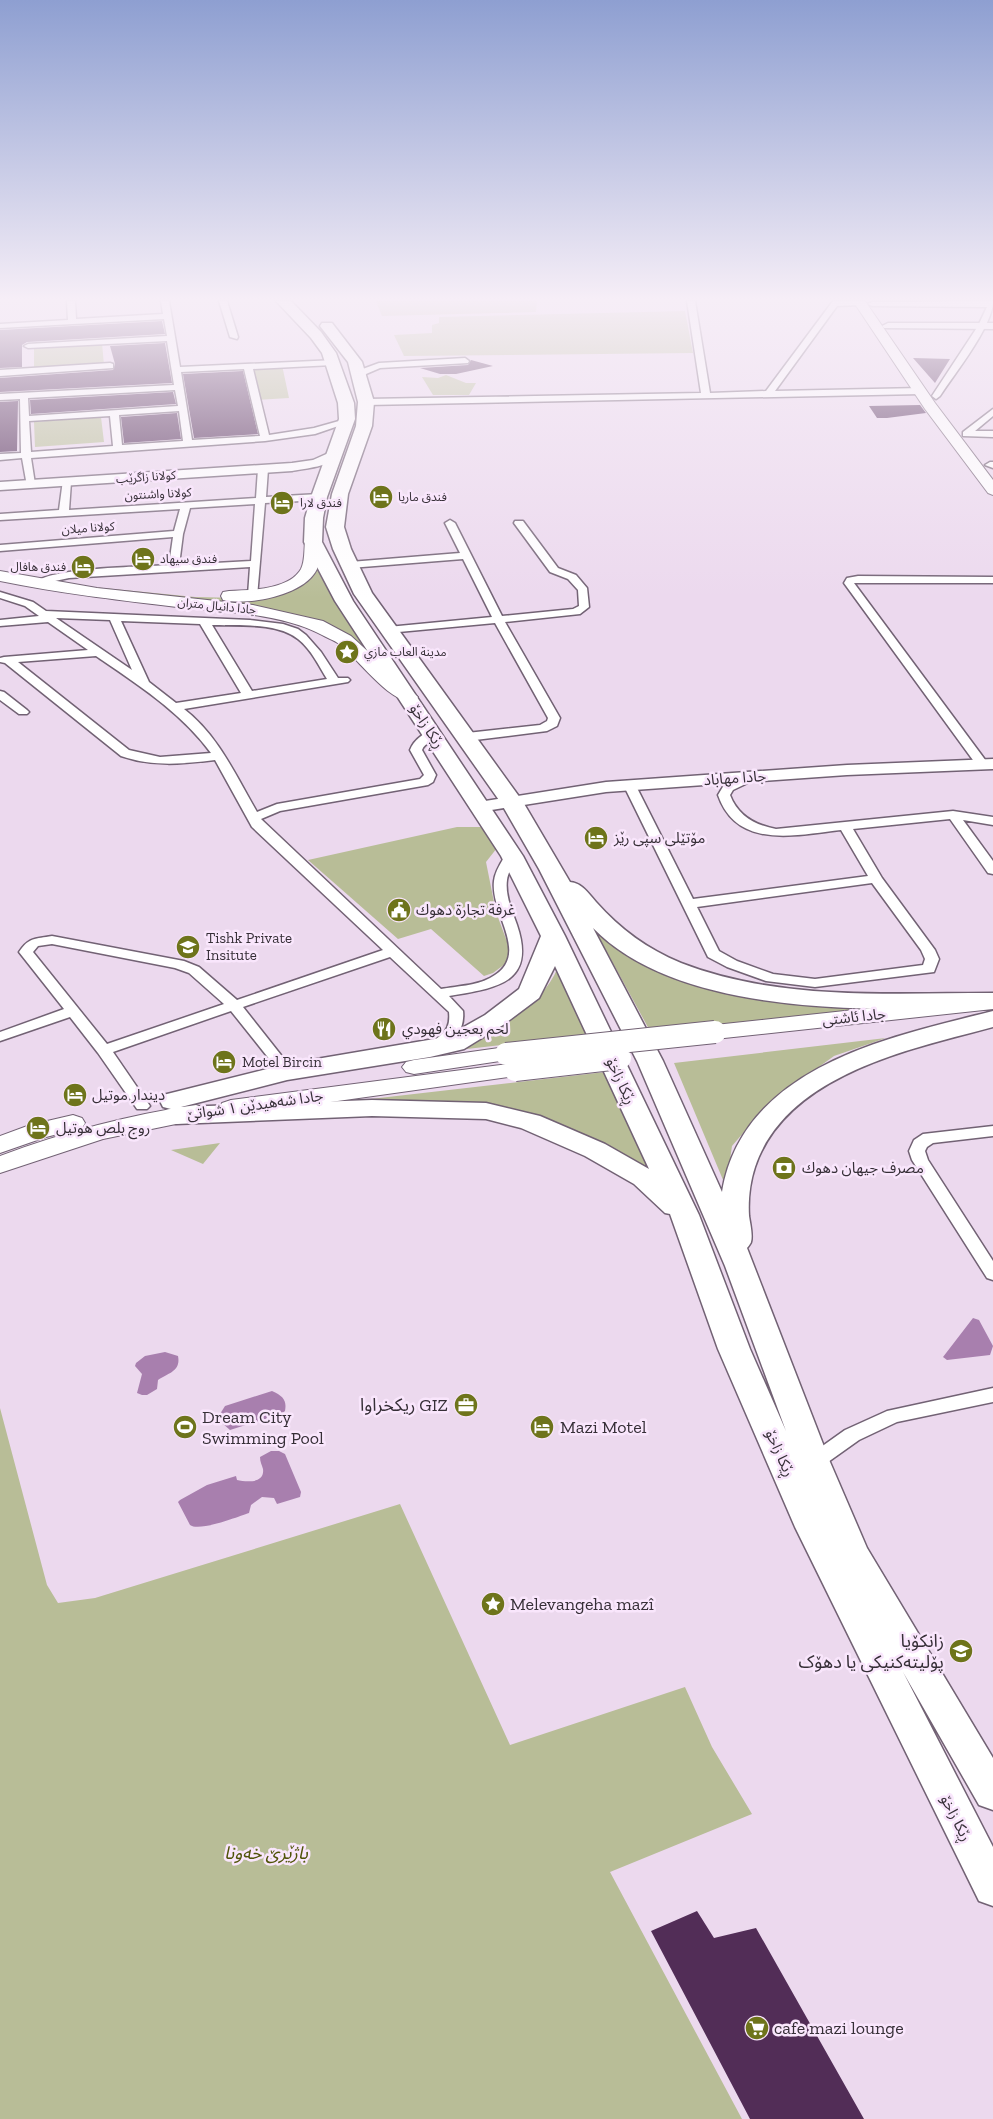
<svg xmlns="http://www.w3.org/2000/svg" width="993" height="2119" viewBox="0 0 993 2119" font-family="'Zilla Slab','Noto Sans Arabic',serif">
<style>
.green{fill:#b8bd97}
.water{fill:#a87fae}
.building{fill:#522d57}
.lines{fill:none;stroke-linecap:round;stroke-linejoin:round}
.street-casing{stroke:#726274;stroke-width:3}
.secondary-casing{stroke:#726274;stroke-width:3}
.primary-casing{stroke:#726274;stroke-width:2}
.highway-casing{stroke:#726274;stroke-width:3}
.street{fill:#fff;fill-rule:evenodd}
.secondary{fill:#fff;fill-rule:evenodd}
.primary{fill:#fff;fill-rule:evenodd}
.highway{fill:#fff;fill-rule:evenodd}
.primary-bridge-casing{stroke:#726274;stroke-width:24;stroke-linecap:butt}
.primary-bridge{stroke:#fff;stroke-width:22}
.labels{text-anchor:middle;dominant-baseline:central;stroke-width:5;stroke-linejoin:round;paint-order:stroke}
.far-street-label{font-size:12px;fill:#362f37;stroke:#f9e6fc}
.far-poi-label{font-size:12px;fill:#362f37;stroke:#f9e6fc;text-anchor:start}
.street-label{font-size:15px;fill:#362f37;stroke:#f9e6fc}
.poi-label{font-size:15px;fill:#362f37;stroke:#f9e6fc;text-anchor:start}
.near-poi-label{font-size:18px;fill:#362f37;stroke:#f9e6fc;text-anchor:start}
.near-park-label{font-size:18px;font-style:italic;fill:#4f5307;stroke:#f9e6fc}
</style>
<rect width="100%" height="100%" fill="#ecd9ee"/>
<path class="green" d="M 376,301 L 537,301 L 536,312 L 382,316 Z
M 685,311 L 693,353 L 404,356 L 394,335 L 432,333 L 432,325 L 439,323 L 439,317 Z
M 102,343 L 104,365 L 34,369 L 34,347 Z
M 282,365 L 289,398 L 256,400 L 248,366 Z
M 446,375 L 466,383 L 476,383 L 469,395 L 433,395 L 422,377 L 438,378 Z
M 101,417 L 104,442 L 35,447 L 34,422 Z
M 315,562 L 376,661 L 307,618 L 280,611 L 238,604 L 75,587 L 83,586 L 195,597 L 240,598 L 285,590 Z
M 457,827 L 481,827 L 497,848 L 486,862 L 496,912 L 509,947 L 509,961 L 493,973 L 484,976 L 431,929 L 398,939 L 308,860 Z
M 597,934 L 621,949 L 720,990 L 764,1000 L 822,1005 L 888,1008 L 650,1031 Z
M 558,967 L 588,1035 L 441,1052 C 484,1032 539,1014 558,967 Z
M 886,1038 L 834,1056 L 769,1103 L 732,1146 L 726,1187 L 674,1063 Z
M 605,1072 L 656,1176 L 550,1121 L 506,1108 L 463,1101 L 353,1101 Z
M 220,1143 L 203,1164 L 171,1150 Z
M 0,1408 L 47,1585 L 58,1603 L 95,1598 L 400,1504 L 510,1745 L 685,1687 L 712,1747 L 752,1814 L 610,1872 L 742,2119 L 0,2119 Z"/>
<path class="water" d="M 973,1318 L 979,1320 L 993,1346 L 990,1355 L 947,1360 L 943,1357 Z
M 165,1352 L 178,1356 C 181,1371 169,1373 158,1380 L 157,1389 L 147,1395 L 142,1395 L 137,1393 L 142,1374 L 135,1366 L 136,1363 L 145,1356 Z
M 272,1391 C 283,1396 287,1400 285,1411 L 281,1414 L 230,1430 L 222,1423 L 220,1414 L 225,1406 Z
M 271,1451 L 279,1451 L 285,1454 L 301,1492 L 300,1497 L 277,1504 L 274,1498 L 262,1497 L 251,1505 L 249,1513 C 237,1517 199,1532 190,1525 L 178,1502 L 180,1500 L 207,1485 L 236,1476 L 237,1480 C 246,1482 265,1484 263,1469 C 262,1465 260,1462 260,1457 Z"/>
<path class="building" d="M 162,321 L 165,334 L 27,342 L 22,345 L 22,367 L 0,368 L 0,330 Z
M 165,343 L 172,383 L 0,392 L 0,378 L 113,370 L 115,364 L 110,346 Z
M 913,358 L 950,359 L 935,383 Z
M 471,360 L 493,366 L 456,374 L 440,374 L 420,368 L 468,365 Z
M 243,371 L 258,434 L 194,438 L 183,374 Z
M 173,392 L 176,404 L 31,414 L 30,400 Z
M 18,401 L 17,451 L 0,452 L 0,402 Z
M 920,405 L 926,413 L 887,418 L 877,418 L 869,406 Z
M 177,413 L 181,439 L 124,443 L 121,417 Z
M 697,1911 L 714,1938 L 756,1928 L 864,2119 L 750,2119 L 651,1931 Z"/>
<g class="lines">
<g class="street-casing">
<path id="street" d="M 67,301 L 75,301 L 76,319 L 163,314 L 161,301 L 169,301 L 180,367 L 336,360 L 337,362 L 333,365 L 253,369 L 269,435 L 314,428 L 346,419 L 350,422 L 315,434 L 265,441 L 31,458 L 35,484 L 30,487 L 27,486 L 22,458 L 0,460 L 0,454 L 21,453 L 20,399 L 0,400 L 0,394 L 174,385 L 167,341 L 28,348 L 24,346 L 28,344 L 167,336 L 164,319 L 0,328 L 0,324 L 68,320 ZM 244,369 L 260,436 L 192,440 L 181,372 ZM 175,390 L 178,406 L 29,416 L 28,398 ZM 179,411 L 183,441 L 122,445 L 119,415 ZM 110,416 L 113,446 L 31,452 L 29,421 Z
M 219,301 L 227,301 L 238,337 L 237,339 L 230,337 Z
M 687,301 L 695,301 L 710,393 L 766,391 L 833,301 L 862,301 L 865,303 L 861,305 L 837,306 L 775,391 L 921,388 L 925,391 L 921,394 L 366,405 L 362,402 L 366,399 L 701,393 Z
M 990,301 L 993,301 C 993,326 955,373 940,396 L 936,399 L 932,396 L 978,326 L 987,307 L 872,306 L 868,304 L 872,302 Z
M 465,358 L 469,361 L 468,363 L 380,368 L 366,374 L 363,380 L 356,378 L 360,370 L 379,363 Z
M 110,363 L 113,364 L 113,368 L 0,376 L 0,370 Z
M 993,409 L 993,416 L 975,431 L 993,431 L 993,437 L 963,436 L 963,432 Z
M 990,462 L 993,462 L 993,468 L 985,465 Z
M 263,466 L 268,469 L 266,497 L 319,494 L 324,497 L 319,500 L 265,503 L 257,597 L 249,597 L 248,595 L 250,567 L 69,578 L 55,581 L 38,587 L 33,584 C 48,567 143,567 169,565 L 173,537 L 0,551 L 0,545 L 174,531 L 180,509 L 0,520 L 0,514 L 59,510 L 63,480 L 69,480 L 71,482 L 69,510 L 256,498 L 258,469 ZM 255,504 L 251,561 L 179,565 L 183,534 L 190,508 Z
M 450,520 L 455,523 L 502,616 L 573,609 L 579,606 L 578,590 L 568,579 L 550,572 L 514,523 L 515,521 L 523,521 L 558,568 L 576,575 L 587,588 L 589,607 L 580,614 L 505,622 L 560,718 L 557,726 L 547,731 L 467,741 L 461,737 L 467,733 L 540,725 L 547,721 L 548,718 L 495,623 L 388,633 L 383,630 L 388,627 L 492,617 L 463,559 L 350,568 L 345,565 L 350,562 L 460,553 L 445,523 Z
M 858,576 L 993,577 L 993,583 L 854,583 L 986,761 L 988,764 L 986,767 L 978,767 L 844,583 L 847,578 Z
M 0,592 L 33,602 L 46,611 L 250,620 L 283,624 L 298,629 L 306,635 L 321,652 L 338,678 L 348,678 L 350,680 L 348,682 L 184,709 C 218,735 236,776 257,812 L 277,804 L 420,779 L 424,775 L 410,750 C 414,740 425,730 437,732 L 439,735 C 434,742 425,742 422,750 L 436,775 L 433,782 L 428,785 L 280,811 L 261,819 L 441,989 C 457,986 475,986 490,978 C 533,956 490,915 494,881 C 495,871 502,861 507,853 L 517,853 L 519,856 C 514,864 508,871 507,880 C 505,895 512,911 517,925 C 537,984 495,988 449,996 L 463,1011 C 465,1028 453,1053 433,1048 L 431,1045 C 441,1032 451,1033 449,1012 L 390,957 L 243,1007 L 292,1069 L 295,1072 L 292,1075 L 282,1075 L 231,1011 L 113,1052 L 150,1106 L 147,1109 L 137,1109 L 98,1053 L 70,1017 L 0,1041 L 0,1032 L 64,1009 L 19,952 C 29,937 35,939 52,936 L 184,961 L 199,967 L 237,1000 L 383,950 L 252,827 L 215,760 C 182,764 153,767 121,756 L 5,663 L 0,662 L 0,658 L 4,657 L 88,650 L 48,622 L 0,626 L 0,620 L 39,616 L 25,606 L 0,598 ZM 56,618 L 110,620 L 132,670 ZM 121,621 L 200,624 L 241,693 L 176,703 L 149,682 ZM 212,625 C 238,626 276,622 298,639 C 311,649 319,666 327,679 L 252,691 ZM 96,656 C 137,684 181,712 211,753 L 160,757 L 129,750 L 18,662 ZM 52,944 L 175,968 L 189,973 L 224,1004 L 107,1044 L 33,952 L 38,946 Z
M 0,691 L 4,692 L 27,710 L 29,712 L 27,714 L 19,714 L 0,700 Z
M 752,772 L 758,776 L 756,779 L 733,790 L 730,795 C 738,816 755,825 776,829 L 953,811 L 993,817 L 993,825 L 963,820 L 993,861 L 993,874 L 988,873 L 950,819 L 853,829 L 882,878 L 935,950 L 939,959 L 934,972 L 815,987 L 766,981 L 727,967 L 708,957 L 624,786 L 626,783 L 634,783 L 636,786 L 693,899 L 868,876 L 841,830 C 796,835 737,850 718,795 L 724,785 ZM 872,883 L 921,950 L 925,959 L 923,965 L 815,979 L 773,974 L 737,961 L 719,951 L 697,907 Z
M 993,1126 L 993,1136 L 933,1143 L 927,1147 L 925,1151 L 928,1160 L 993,1261 L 993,1280 L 987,1278 L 912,1160 L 909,1151 L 914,1140 L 923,1134 Z
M 993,1388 L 993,1402 L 897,1422 L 859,1440 L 821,1467 L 814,1469 L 807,1467 L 805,1462 L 807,1457 L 845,1430 L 887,1411 Z"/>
</g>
<g class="secondary-casing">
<path id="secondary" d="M 888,323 L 993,323 L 993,329 L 884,328 L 882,326 Z
M 333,451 L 338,452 L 340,455 C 329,467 307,468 292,471 L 0,490 L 0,482 L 292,463 L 313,460 Z
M 993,759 L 993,769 L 847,775 L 606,792 L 479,812 L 473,811 L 470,807 L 473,803 L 479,802 L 606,782 L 847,765 Z"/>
</g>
<g class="primary-casing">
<path id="primary" d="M 853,301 L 865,301 L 935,403 L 993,480 L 993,495 L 988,493 L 925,409 Z
M 313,537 L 319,539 L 321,542 C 320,550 321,561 317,569 C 305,595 249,606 223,600 L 221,596 L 223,592 L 229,591 C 250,590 289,590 301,569 C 305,561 304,550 305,542 L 307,539 Z
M 0,571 L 97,588 L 253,605 L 323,621 L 351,636 L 418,697 L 415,701 C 392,707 357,657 339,644 C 334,640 327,638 322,635 C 285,614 220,611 177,607 C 117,600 59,593 0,581 Z
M 993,995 L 993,1009 L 715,1039 L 707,1037 L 703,1032 L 707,1027 L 715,1025 Z
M 506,1047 L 514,1049 L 518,1054 L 514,1059 L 414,1074 L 406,1072 L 402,1067 L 406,1062 L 414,1060 Z
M 515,1063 L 523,1065 L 527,1070 L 523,1075 L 231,1116 L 222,1113 L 219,1108 L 222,1103 L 231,1100 Z
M 196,1105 L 205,1108 L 208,1113 L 205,1118 L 103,1139 L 0,1173 L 0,1156 C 64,1132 129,1115 196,1105 Z
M 73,1115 L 82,1118 L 85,1123 L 82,1128 L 46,1137 L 0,1153 L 0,1136 L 30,1125 Z"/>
</g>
<g class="highway-casing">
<path id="highway" d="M 276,301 L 291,301 L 321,332 L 336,353 L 354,403 L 355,419 L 327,497 L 323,518 L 322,542 L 353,601 L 523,856 L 565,936 L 699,1215 L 750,1349 L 786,1431 L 725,1266 L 637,1061 L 539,869 L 501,803 L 354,594 L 333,549 L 326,527 L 332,494 L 356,426 L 358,402 L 348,362 L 320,326 L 322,323 L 332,323 L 362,362 L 374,402 L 372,426 L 348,494 L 344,527 L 351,549 L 372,593 L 523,802 L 570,882 C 582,883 588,893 596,902 C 620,929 647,949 681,963 C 779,1001 890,993 993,993 L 993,1009 C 875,1009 682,1019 593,928 L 663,1061 L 722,1192 C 743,1066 890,1037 993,1011 L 993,1027 C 911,1049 786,1074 755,1167 C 750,1182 748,1200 749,1216 C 750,1223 753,1235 751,1242 C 751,1243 748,1247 747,1248 L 830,1462 L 867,1548 L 993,1758 L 993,1810 L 979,1805 L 903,1672 L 993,1847 L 993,1906 L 979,1901 L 795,1527 L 718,1349 L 670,1214 L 665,1213 L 634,1184 L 585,1156 L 521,1128 L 486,1119 L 372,1116 L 176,1124 L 166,1122 L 162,1116 L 166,1110 L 171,1109 L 163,1107 L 160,1101 L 163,1095 L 287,1064 L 446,1037 L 485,1015 L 519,989 L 541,936 L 501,856 L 335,601 L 304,542 L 305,518 L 311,497 L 339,419 L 338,403 L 322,353 L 311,338 ZM 555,966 L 649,1169 L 605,1144 L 540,1116 L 486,1103 L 372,1100 L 181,1107 L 287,1080 L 430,1057 L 464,1049 L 503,1025 L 539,998 Z"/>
</g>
<use href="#street" class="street"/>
<use href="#secondary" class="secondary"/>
<use href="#primary" class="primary"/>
<use href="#highway" class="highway"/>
<g class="primary-bridge-casing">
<path id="primary-bridge" d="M 506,1054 L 715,1032
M 515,1070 L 620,1058"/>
</g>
<use href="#primary-bridge" class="primary-bridge"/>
</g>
<linearGradient id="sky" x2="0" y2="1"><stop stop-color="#8e9fd1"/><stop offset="0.5" stop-color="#f6eef7"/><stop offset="1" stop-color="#f6eef7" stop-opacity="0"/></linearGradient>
<rect width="993" height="598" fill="url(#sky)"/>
<defs>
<g id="hotel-disc" transform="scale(1.25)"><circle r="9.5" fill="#6e741b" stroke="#f9e6fc"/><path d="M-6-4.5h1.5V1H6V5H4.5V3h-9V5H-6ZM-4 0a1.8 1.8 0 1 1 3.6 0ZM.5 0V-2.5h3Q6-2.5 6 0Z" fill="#fff"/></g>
<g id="sight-disc" transform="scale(1.25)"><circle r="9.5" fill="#6e741b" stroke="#f9e6fc"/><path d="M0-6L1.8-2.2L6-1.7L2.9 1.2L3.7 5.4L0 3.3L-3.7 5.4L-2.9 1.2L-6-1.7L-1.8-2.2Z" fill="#fff"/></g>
<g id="civic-disc" transform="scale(1.25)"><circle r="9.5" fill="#6e741b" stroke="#f9e6fc"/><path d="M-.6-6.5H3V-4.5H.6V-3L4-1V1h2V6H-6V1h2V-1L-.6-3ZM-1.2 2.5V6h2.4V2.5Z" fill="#fff"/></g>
<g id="university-disc" transform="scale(1.25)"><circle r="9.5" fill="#6e741b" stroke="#f9e6fc"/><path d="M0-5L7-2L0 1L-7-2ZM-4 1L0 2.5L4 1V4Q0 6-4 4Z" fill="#fff"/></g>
<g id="restaurant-disc" transform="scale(1.25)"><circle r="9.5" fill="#6e741b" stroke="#f9e6fc"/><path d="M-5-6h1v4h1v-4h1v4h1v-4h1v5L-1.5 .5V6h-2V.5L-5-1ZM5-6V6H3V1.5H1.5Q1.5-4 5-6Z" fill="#fff"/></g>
<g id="bank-disc" transform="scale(1.25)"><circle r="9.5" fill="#6e741b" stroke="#f9e6fc"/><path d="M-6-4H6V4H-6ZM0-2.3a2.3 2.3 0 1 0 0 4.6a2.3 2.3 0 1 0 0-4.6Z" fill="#fff"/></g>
<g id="office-disc" transform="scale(1.25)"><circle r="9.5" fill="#6e741b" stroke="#f9e6fc"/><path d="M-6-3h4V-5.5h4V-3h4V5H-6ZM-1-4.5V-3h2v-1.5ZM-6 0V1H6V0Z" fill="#fff"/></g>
<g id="stadium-disc" transform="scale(1.25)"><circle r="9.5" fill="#6e741b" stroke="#f9e6fc"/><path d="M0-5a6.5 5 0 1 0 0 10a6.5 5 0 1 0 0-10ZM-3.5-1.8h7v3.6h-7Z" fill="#fff"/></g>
<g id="supermarket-disc" transform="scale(1.25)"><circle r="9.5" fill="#6e741b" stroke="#f9e6fc"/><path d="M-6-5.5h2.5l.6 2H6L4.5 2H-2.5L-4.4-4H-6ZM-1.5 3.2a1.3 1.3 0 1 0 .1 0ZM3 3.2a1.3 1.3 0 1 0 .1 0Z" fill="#fff"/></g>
</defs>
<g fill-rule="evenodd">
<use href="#hotel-disc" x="381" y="497"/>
<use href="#hotel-disc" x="282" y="503"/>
<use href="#hotel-disc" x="143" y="559"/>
<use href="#hotel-disc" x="83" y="567"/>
<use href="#sight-disc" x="347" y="652"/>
<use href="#hotel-disc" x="596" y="838"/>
<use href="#civic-disc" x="399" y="910"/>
<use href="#university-disc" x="188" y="947"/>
<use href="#restaurant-disc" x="384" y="1029"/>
<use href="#hotel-disc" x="224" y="1062"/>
<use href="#hotel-disc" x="75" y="1095"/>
<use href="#hotel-disc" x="38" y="1128"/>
<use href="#bank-disc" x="784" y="1168"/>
<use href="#office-disc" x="466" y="1405"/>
<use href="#stadium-disc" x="185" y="1427"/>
<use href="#hotel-disc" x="542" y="1427"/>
<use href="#sight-disc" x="493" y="1604"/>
<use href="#university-disc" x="961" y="1651"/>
<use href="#supermarket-disc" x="757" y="2028"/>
</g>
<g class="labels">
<g class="far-street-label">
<text transform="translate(146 477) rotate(-4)">كولانا زاگرێب</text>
<text transform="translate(158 494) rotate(-3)">كولانا واشنتون</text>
<text transform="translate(88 528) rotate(-4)">كولانا ميلان</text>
<text transform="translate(217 606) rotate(6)">جادا دانيال متران</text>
</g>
<g class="far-poi-label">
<text x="398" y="497">فندق ماريا</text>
<text x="300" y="503">فندق لارا</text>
<text x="160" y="559">فندق سيهاد</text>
<text x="66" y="567" text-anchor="end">فندق هافال</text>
<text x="364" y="652">مدينة العاب مازي</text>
</g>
<g class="street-label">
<text transform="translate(427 726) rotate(57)">ڕێکا زاخۆ</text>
<text transform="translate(735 778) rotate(-4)">جادا مهاباد</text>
<text transform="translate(854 1017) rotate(-6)">جادا ئاشتی</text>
<text transform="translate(621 1081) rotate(65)">ڕێکا زاخۆ</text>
<text transform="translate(255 1105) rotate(-8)">جادا شەهیدێن ١ شواتێ</text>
<text transform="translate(780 1453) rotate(66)">ڕێکا زاخۆ</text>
<text transform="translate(956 1818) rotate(63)">ڕێکا زاخۆ</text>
</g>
<g class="poi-label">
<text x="614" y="838">مۆتێلی سپی رێز</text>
<text x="416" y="910">غرفة تجارة دهوك</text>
<text x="206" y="938">Tishk Private<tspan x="206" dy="17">Insitute</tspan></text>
<text x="402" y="1029">لحم بعجين فهودي</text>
<text x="242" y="1062">Motel Bircin</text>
<text x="92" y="1095">ديندار موتيل</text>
<text x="56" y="1128">روج بلص هوتيل</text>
<text x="802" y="1168">مصرف جيهان دهوك</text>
</g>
<g class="near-poi-label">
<text x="448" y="1405" text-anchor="end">ريكخراوا GIZ</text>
<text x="202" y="1417">Dream City<tspan x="202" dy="21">Swimming Pool</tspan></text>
<text x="560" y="1427">Mazi Motel</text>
<text x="510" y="1604">Melevangeha mazî</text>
<text x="944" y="1641" text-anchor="end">زانکۆیا<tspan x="944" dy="21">پۆلیتەکنیکی یا دهۆک</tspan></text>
<text x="774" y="2028">cafe mazi lounge</text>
</g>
<g class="near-park-label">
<text x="266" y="1853">باژێرێ خه‌ونا</text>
</g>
</g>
</svg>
